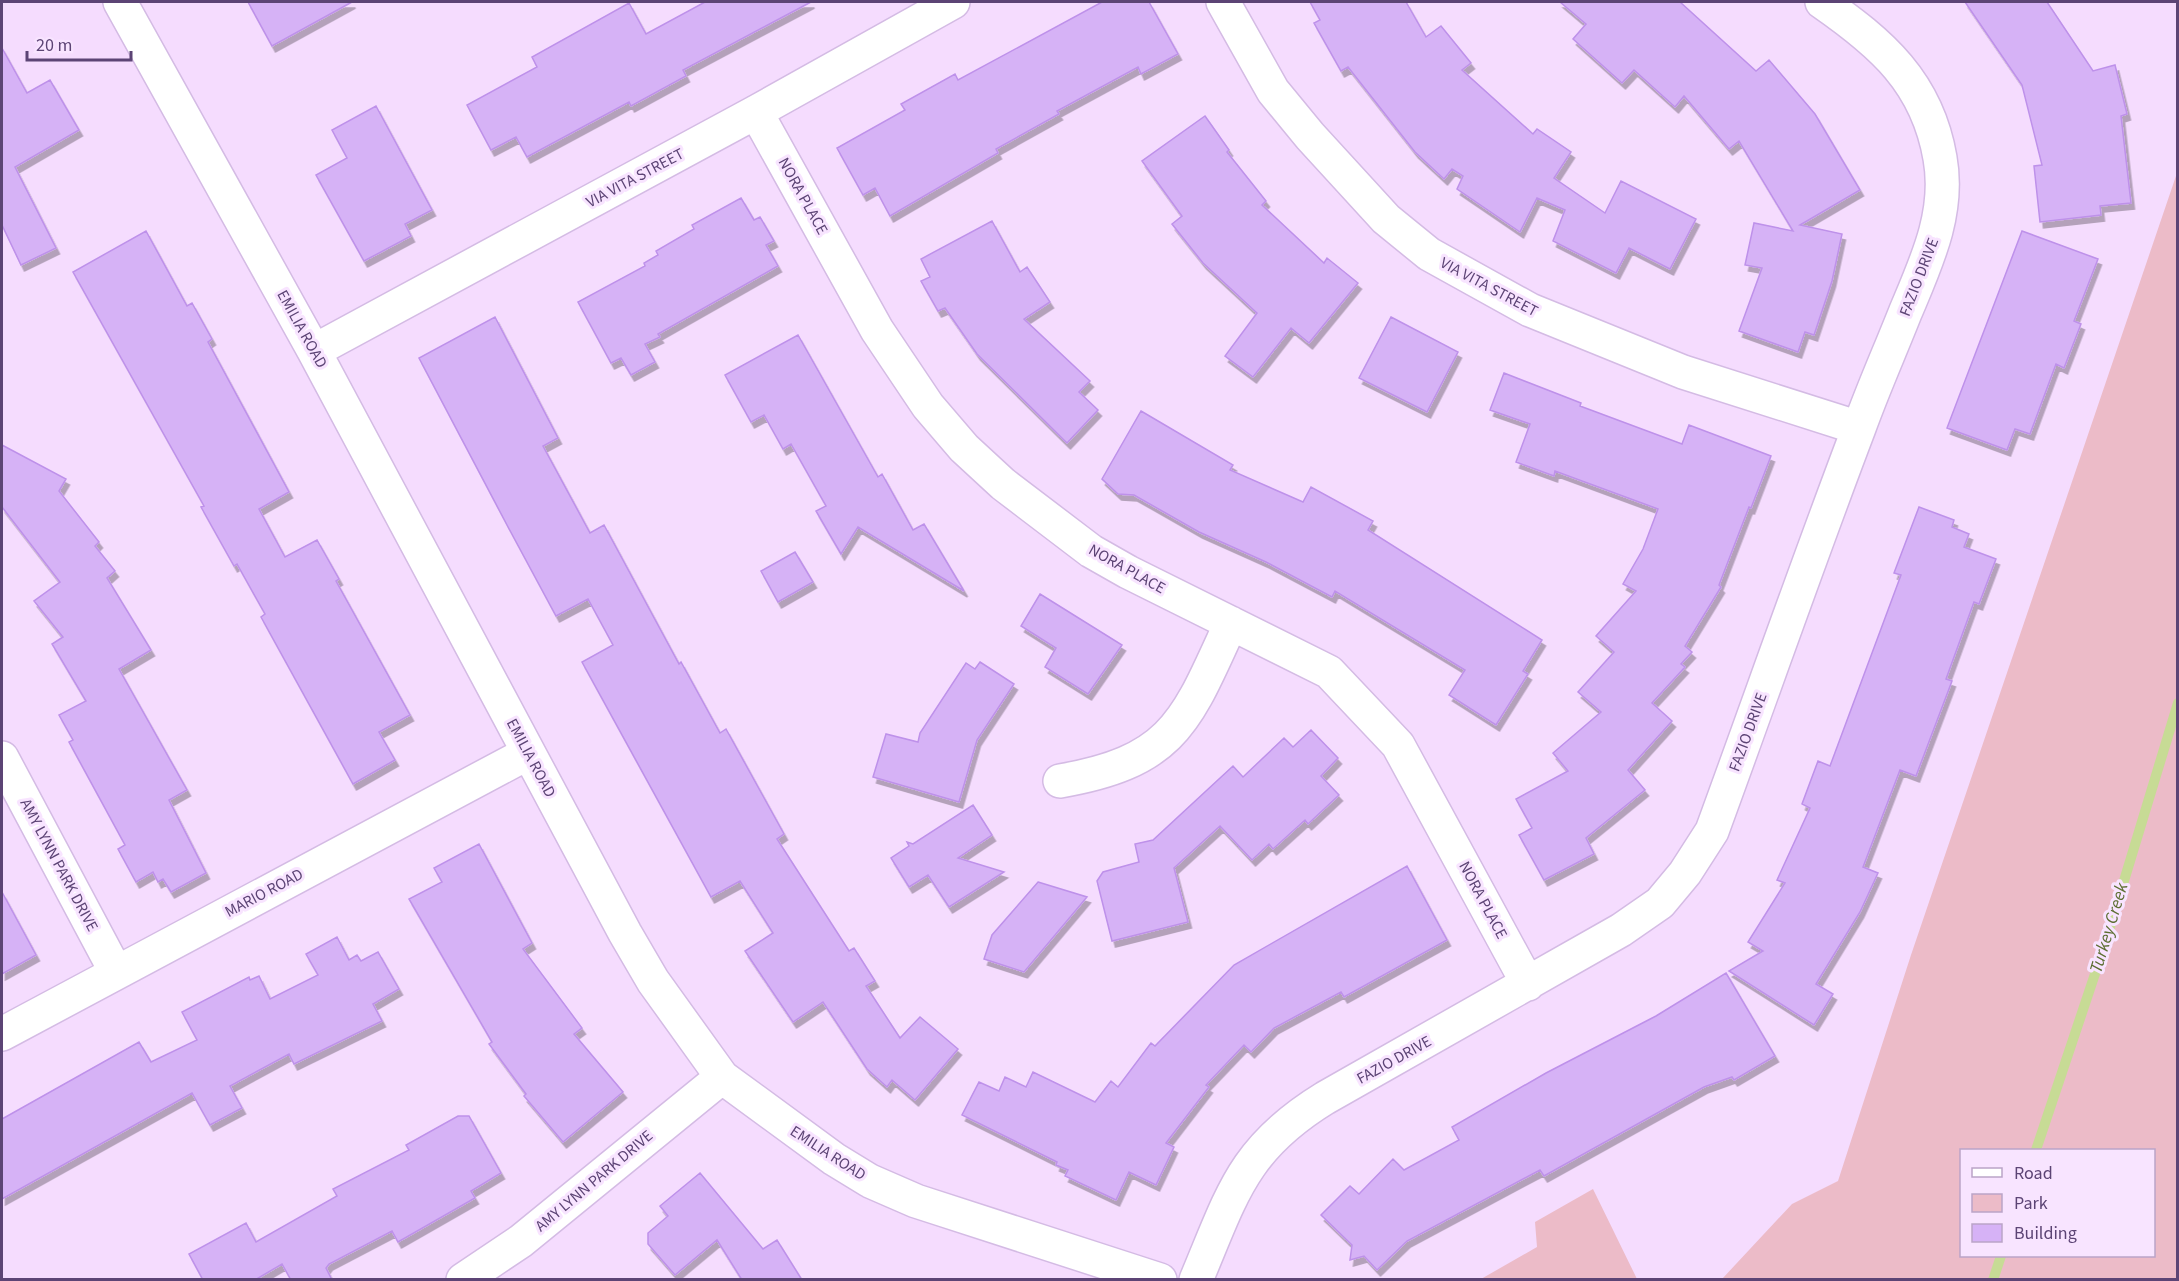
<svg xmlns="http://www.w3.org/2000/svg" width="2179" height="1281" viewBox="0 0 2179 1281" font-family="'Source Sans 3',sans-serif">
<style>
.green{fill:#ecbbc8;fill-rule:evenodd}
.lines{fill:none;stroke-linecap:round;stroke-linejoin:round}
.stream{stroke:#c7db95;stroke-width:10}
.building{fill:#d6b2f6;stroke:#be91ea;stroke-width:1.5;filter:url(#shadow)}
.minor-casing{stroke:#d4bbe4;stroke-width:36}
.minor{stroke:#fff;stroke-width:33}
.labels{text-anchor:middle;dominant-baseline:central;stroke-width:6;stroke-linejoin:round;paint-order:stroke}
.street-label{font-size:16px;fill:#5c4475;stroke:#f8e4ff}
.water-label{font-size:18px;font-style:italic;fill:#5c6e32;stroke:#f8e4ff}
</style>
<defs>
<filter id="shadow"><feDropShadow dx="3.5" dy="6" stdDeviation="0" flood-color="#0004"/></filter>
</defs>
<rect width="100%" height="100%" fill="#f5dcfe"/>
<path class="green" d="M 2177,173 L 2177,1279 L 1722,1279 L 1792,1204 L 1838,1181 L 1911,955 ZM 1962,1150 L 2154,1150 L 2154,1256 L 1962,1256 Z
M 1593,1189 L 1637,1279 L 1481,1279 L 1537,1247 L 1535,1222 Z"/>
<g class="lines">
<path class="stream" d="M 2036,1150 L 2103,950 L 2178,703
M 1993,1280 L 2001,1256"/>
</g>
<path class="building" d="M 248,2 L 352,2 L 272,46 Z
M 705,2 L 811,2 L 683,70 L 686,76 L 631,106 L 629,102 L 527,157 L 516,137 L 491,150 L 467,105 L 537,67 L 532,57 L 629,3 L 646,34 Z
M 1102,2 L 1149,2 L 1178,54 L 1141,74 L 1138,67 L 1057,111 L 1059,114 L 996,149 L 998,153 L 890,216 L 875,188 L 863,195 L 837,148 L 905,110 L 901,104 L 955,74 L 958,80 Z
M 1310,2 L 1406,2 L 1426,37 L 1441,26 L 1471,63 L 1462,70 L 1533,134 L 1537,129 L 1571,152 L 1554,178 L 1605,213 L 1621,181 L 1696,219 L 1670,269 L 1629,248 L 1616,273 L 1553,241 L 1565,210 L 1537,198 L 1520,232 L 1457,189 L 1463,176 L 1452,169 L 1444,179 L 1415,152 L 1348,67 L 1341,71 L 1314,23 L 1320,20 Z
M 1560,2 L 1680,2 L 1756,71 L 1769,60 L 1815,114 L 1860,190 L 1800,225 L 1842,234 L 1832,281 L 1814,335 L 1805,332 L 1798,352 L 1739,331 L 1762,268 L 1745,265 L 1754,223 L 1793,231 L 1739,141 L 1729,149 L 1684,96 L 1675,107 L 1634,70 L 1622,83 L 1573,39 L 1586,24 Z
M 1965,2 L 2047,2 L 2093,71 L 2115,65 L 2127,114 L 2121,116 L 2131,203 L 2100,206 L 2101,215 L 2040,222 L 2034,166 L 2042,165 L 2022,85 Z
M 2,48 L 27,93 L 50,80 L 79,130 L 15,167 L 56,248 L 21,265 L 2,225 Z
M 376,106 L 432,210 L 405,224 L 411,236 L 364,261 L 316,175 L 347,158 L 332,130 Z
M 1205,116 L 1229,150 L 1227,152 L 1266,201 L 1262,205 L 1324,263 L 1327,258 L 1358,283 L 1309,343 L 1291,328 L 1253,377 L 1225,356 L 1257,313 L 1203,263 L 1172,224 L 1182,216 L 1142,161 Z
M 741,198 L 754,220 L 760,217 L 774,241 L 766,245 L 778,266 L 658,334 L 660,337 L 645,344 L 655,362 L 631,375 L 621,358 L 611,363 L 578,302 L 645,266 L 644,263 L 658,255 L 656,251 L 694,229 L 692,225 Z
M 992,221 L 1020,272 L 1027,267 L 1050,302 L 1024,319 L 1090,381 L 1079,392 L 1098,410 L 1067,443 L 977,354 L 945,308 L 938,311 L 921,281 L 930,277 L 921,259 Z
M 146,231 L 187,306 L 192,303 L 212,339 L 208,342 L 289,492 L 259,509 L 285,557 L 317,540 L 339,579 L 336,581 L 410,715 L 379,732 L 395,760 L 353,784 L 261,617 L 265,614 L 237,564 L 234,566 L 201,507 L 204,506 L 73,272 Z
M 2022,231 L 2098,259 L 2074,321 L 2081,324 L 2064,368 L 2056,364 L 2030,434 L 2015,429 L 2007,450 L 1947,428 Z
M 495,317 L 558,438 L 543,446 L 590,533 L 604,525 L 679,664 L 681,662 L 720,733 L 726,729 L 763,796 L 784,834 L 777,839 L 849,951 L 854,948 L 875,981 L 866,986 L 900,1038 L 920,1017 L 958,1049 L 915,1100 L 892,1080 L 887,1087 L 867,1069 L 823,1002 L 793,1022 L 745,951 L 773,933 L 740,881 L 711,897 L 582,662 L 613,645 L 588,599 L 556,616 L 507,525 L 419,358 Z
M 1391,317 L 1458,352 L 1427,412 L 1359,378 Z
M 798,335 L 878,477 L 882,474 L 913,530 L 924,524 L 964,591 L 858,527 L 841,554 L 816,511 L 826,506 L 791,444 L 783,449 L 764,415 L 751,422 L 725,375 Z
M 1504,373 L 1581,403 L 1580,406 L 1682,444 L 1689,425 L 1771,456 L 1751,508 L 1749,507 L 1719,585 L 1721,587 L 1685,646 L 1692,652 L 1681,664 L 1685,667 L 1652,703 L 1672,721 L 1628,770 L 1645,790 L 1586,838 L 1594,854 L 1544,880 L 1519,835 L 1532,828 L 1516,799 L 1568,771 L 1553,753 L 1601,712 L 1578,692 L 1614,652 L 1596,636 L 1636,591 L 1623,584 L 1643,549 L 1658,509 L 1555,471 L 1554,476 L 1516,462 L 1530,424 L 1490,410 Z
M 1141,411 L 1233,465 L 1230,470 L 1303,502 L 1311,487 L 1373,521 L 1368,530 L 1542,640 L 1523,671 L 1528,674 L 1496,725 L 1449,695 L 1465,670 L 1335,591 L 1332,597 L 1266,562 L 1199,532 L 1134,495 L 1118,494 L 1102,479 Z
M 2,445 L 66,479 L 59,491 L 99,542 L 95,546 L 115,571 L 107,578 L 151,650 L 119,669 L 187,790 L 169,800 L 206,873 L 171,892 L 163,879 L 158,882 L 153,872 L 136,882 L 118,849 L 125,845 L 69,742 L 73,740 L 59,715 L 86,701 L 52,644 L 63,637 L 34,601 L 60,582 L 2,507 Z
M 1919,507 L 1954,520 L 1952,527 L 1969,534 L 1964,547 L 1996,559 L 1979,604 L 1974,602 L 1946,679 L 1952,681 L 1916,776 L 1900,770 L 1863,867 L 1878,873 L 1860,912 L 1816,984 L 1833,994 L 1814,1025 L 1729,971 L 1763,951 L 1748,942 L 1785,883 L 1777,880 L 1810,808 L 1802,804 L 1818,761 L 1830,766 L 1901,575 L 1894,573 Z
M 795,552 L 813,582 L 778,602 L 761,571 Z
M 1040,594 L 1122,645 L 1088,694 L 1045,667 L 1056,648 L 1021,626 Z
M 980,662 L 1014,684 L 977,740 L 959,802 L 873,777 L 886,734 L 918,742 L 920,733 L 966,663 L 975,669 Z
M 1311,730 L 1338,758 L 1321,776 L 1339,795 L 1308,824 L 1305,820 L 1273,849 L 1269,844 L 1252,860 L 1220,826 L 1174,868 L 1188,922 L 1112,941 L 1097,881 L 1103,872 L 1139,862 L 1135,844 L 1153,840 L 1233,766 L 1243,777 L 1284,738 L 1293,747 Z
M 973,805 L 992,835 L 958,858 L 1004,872 L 949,907 L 928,875 L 909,887 L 891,858 L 909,846 L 907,842 L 913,844 Z
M 479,844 L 532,943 L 523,949 L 582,1028 L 574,1034 L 623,1092 L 563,1142 L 524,1096 L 526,1094 L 489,1044 L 492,1042 L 409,899 L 442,882 L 434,868 Z
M 1407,866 L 1447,940 L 1344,997 L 1341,992 L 1274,1028 L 1251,1052 L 1244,1045 L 1206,1085 L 1209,1087 L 1166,1143 L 1174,1147 L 1156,1185 L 1129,1172 L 1116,1200 L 1065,1176 L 1068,1170 L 1056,1165 L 1057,1162 L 962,1115 L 979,1082 L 999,1091 L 1005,1077 L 1026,1087 L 1033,1072 L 1095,1102 L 1111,1081 L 1118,1087 L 1151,1043 L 1155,1046 L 1234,965 Z
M 1038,882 L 1087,897 L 1024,972 L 984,959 L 992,935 Z
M 2,892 L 36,955 L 2,974 Z
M 337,937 L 349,960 L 357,955 L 361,961 L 378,952 L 399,989 L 373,1004 L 382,1021 L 294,1064 L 289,1054 L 230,1086 L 242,1108 L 210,1125 L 192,1093 L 2,1199 L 2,1119 L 139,1042 L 151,1062 L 197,1040 L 182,1012 L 249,977 L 250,980 L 259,976 L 270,999 L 318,975 L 306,954 Z
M 1726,973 L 1775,1056 L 1734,1080 L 1732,1077 L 1704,1087 L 1544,1176 L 1540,1170 L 1407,1241 L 1377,1270 L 1364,1256 L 1350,1260 L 1352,1245 L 1321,1215 L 1350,1186 L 1359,1194 L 1393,1159 L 1404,1170 L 1459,1140 L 1452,1127 L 1546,1073 L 1656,1016 Z
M 458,1116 L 469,1116 L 501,1173 L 471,1191 L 475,1198 L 398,1242 L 392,1231 L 329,1264 L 326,1268 L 332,1280 L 291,1280 L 282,1264 L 255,1280 L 203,1280 L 189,1254 L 246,1223 L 256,1242 L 337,1196 L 333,1189 L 409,1150 L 406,1145 Z
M 700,1173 L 763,1249 L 777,1240 L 802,1280 L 742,1280 L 717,1240 L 675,1275 L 648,1244 L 648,1233 L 668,1216 L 660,1206 Z"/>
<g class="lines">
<g class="minor-casing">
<path id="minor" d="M 120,2 L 314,351 L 625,933 L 653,981 L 722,1077 L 834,1159 L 870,1181 L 916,1201 L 1160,1280
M 1223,2 L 1273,91 L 1310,136 L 1386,219 L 1429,254 L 1530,310 L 1683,372 L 1859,428
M 756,112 L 877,330 L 928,406 L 964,448 L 1003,484 L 1091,551 L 1128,572 L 1329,672 L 1398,745 L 1528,984
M 314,351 L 756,112 L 953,2
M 2,758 L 116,972
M 1060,781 C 1175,761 1186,721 1231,623
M 2,1034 L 528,753
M 463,1280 L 521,1241 L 722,1077
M 1196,1280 C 1232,1195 1242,1149 1325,1098 L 1621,930 L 1660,903 L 1685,873 L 1712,831 C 1761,697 1808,562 1859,428 C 1873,389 1890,351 1905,313 C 1926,263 1950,213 1940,158 C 1927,82 1881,43 1822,2"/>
</g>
<use href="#minor" class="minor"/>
</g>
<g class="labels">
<g class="street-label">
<text transform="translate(635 178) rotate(-28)">VIA VITA STREET</text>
<text transform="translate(803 196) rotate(61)">NORA PLACE</text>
<text transform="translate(1919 277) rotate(-69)">FAZIO DRIVE</text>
<text transform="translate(1489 287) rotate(28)">VIA VITA STREET</text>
<text transform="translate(302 329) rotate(61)">EMILIA ROAD</text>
<text transform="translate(1127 569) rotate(29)">NORA PLACE</text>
<text transform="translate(1748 732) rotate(-70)">FAZIO DRIVE</text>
<text transform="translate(531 758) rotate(62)">EMILIA ROAD</text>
<text transform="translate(59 865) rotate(62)">AMY LYNN PARK DRIVE</text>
<text transform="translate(264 893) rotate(-28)">MARIO ROAD</text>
<text transform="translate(1483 900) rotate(62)">NORA PLACE</text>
<text transform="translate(1394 1060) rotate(-29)">FAZIO DRIVE</text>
<text transform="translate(828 1153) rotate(33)">EMILIA ROAD</text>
<text transform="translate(594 1181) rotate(-40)">AMY LYNN PARK DRIVE</text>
</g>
<g class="water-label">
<text transform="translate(2109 928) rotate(-73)">Turkey Creek</text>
</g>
</g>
<rect width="2179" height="1281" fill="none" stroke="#5c4475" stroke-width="6"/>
<rect x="1960" y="1149" width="195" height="108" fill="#f8e4ff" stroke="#baa4c8" stroke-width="1.5"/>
<rect x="1972" y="1168" width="30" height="9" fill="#ffffff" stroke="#baa4c8" stroke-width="1.5"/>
<text x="2014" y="1179" font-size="18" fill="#5c4475">Road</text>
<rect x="1972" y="1194" width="30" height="18" fill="#ecbbc8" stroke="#baa4c8" stroke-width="1.5"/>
<text x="2014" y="1209" font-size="18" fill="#5c4475">Park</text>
<rect x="1972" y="1224" width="30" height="18" fill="#d6b2f6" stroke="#baa4c8" stroke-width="1.5"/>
<text x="2014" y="1239" font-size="18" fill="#5c4475">Building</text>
<path d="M27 51v9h104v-9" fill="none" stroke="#5c4475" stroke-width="3"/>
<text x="36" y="51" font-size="18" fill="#5c4475" stroke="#f8e4ff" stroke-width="4.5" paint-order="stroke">20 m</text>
</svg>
